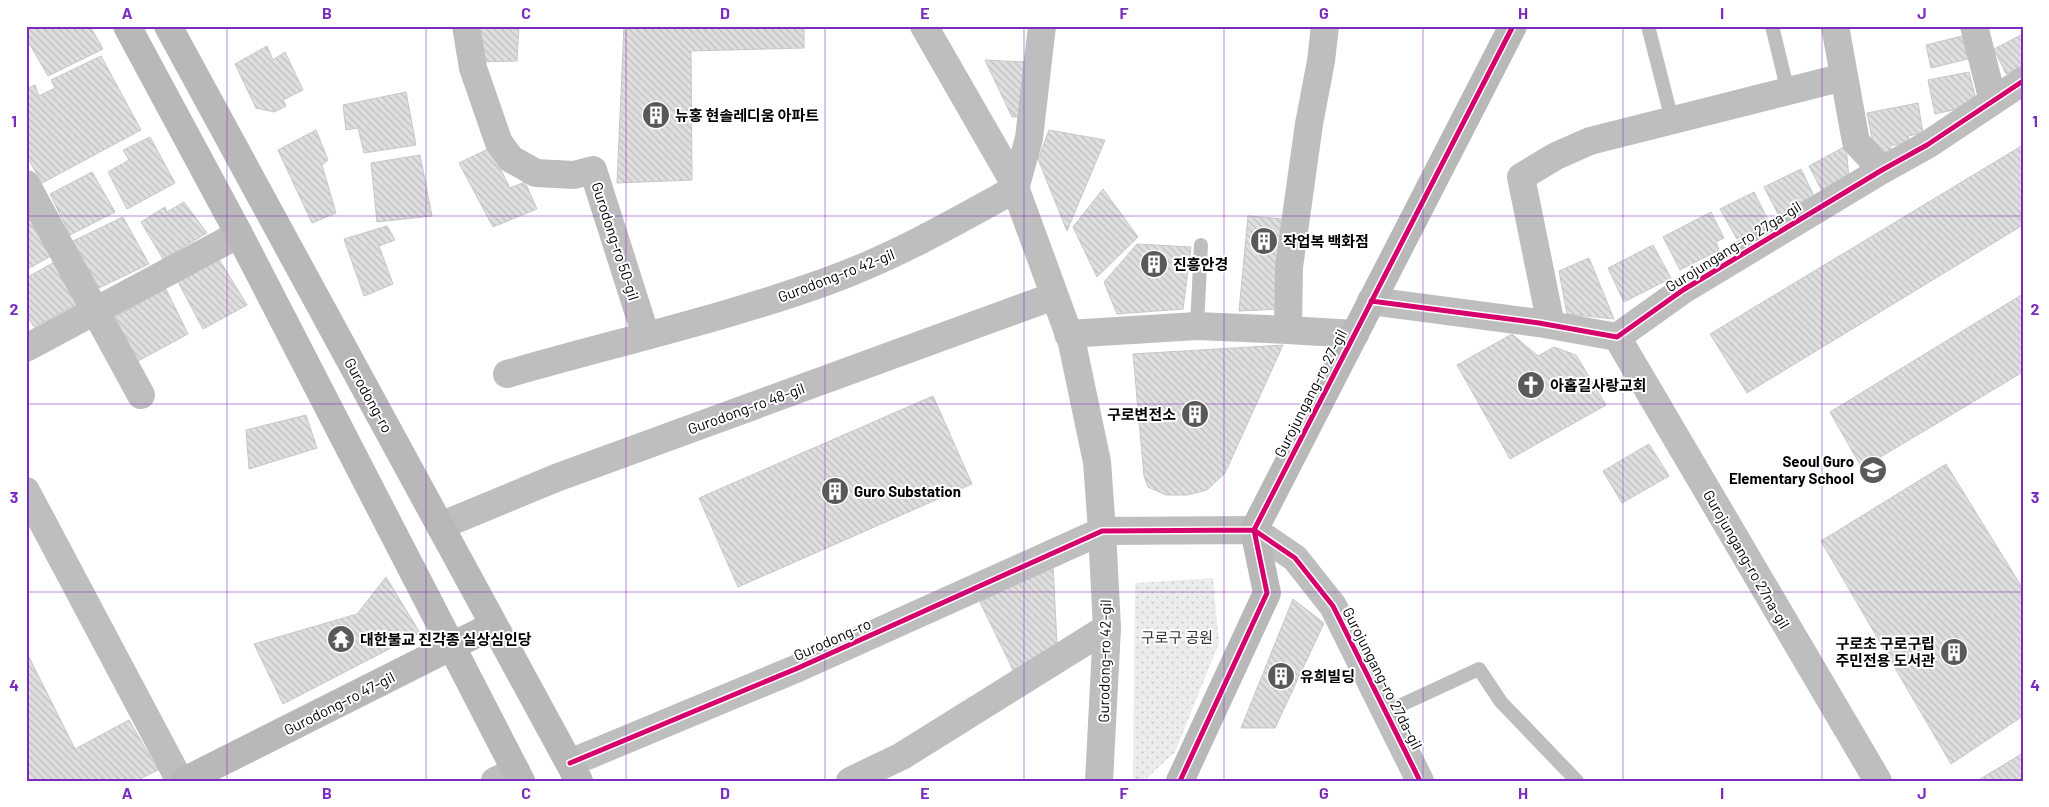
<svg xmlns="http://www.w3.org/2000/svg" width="2049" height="807" viewBox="0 0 2049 807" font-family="Barlow,'Noto Sans KR',sans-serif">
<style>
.park{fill:url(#park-dots)}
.building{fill:url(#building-back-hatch);stroke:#c7c7c7}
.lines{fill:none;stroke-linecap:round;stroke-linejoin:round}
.lane{stroke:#bebebe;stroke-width:14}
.street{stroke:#bebebe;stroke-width:28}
.secondary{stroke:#b8b8b8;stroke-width:28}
.cycleway-casing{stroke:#fff;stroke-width:8}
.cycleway{stroke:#d6006c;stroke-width:5}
.grid{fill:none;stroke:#7b2cbf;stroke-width:1;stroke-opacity:0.55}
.labels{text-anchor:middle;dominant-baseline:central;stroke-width:4;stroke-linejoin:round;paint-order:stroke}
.poi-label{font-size:15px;font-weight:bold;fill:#000;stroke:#fff;text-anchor:start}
.street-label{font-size:15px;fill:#000;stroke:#fff}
.park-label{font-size:15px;fill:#333;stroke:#fff}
.neatline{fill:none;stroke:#7b2cbf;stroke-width:2}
.grid-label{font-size:16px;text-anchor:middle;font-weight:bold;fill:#7b2cbf}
</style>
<defs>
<pattern id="park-dots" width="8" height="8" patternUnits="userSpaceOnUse" patternTransform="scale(1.25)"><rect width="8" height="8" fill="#ececec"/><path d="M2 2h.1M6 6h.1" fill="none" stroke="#c9c9c9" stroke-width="1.8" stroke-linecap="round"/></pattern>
<pattern id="building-back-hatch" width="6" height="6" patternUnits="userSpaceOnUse" patternTransform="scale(1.25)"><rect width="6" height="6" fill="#dfdfdf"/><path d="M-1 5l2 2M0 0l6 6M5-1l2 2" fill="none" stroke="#bebebe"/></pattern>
</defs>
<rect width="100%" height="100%" fill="#fff"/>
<path class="park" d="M 1213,578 L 1219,643 L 1175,752 L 1144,781 L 1133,781 L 1135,583 Z"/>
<path class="building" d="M 26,26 L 90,26 L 103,49 L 48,76 L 26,38 Z
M 477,26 L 519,26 L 517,61 L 479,62 Z
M 624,26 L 804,26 L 804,48 L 691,51 L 692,180 L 617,183 Z
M 2023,34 L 2023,66 L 2006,74 L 1994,49 Z
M 1962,36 L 1968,59 L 1931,68 L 1926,45 Z
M 267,46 L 273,60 L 285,52 L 303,90 L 283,100 L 286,106 L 274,112 L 256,108 L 235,64 Z
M 101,56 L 141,130 L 42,183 L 26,155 L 26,89 L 35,85 L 39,96 L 55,88 L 51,80 Z
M 985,60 L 1025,62 L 1022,117 L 1012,117 Z
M 1969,72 L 1976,99 L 1971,106 L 1935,114 L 1928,80 Z
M 406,92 L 416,145 L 364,153 L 358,128 L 346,130 L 343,105 Z
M 1918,103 L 1923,133 L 1908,136 L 1909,142 L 1890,146 L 1891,155 L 1876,158 L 1867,113 Z
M 316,130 L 328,160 L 322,165 L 336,213 L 312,223 L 278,150 Z
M 1049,130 L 1105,140 L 1067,231 L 1038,159 Z
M 150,137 L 175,183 L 127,209 L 108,172 L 129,160 L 123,150 Z
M 2023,145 L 2023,225 L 1747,393 L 1710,334 Z
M 1846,146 L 1849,179 L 1823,193 L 1809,166 Z
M 490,148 L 510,188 L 525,182 L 537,209 L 493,227 L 459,163 Z
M 420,155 L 432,216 L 377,222 L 371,163 Z
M 1801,169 L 1815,198 L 1779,216 L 1764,187 Z
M 92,172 L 115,212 L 70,235 L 50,194 Z
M 1103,189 L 1138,237 L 1097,277 L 1073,227 Z
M 1754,192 L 1769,222 L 1737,239 L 1720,209 Z
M 184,202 L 207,233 L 163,259 L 141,222 L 165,207 L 167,212 Z
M 1711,212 L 1724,238 L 1716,242 L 1719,250 L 1680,270 L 1663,237 Z
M 1248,216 L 1284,219 L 1280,309 L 1239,311 Z
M 123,217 L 149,264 L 99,288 L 73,241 Z
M 33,219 L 53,255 L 26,270 L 26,222 Z
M 387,226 L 395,240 L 379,246 L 393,284 L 364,296 L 344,239 Z
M 1137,244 L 1191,247 L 1183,309 L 1117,314 L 1104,282 Z
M 1653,245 L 1671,278 L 1624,302 L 1608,268 Z
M 217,256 L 247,305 L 203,329 L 176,278 Z
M 1589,258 L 1614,319 L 1567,314 L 1559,271 Z
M 58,260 L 81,302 L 34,327 L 26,314 L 26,278 Z
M 166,289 L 188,334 L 138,361 L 115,317 Z
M 2023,294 L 2023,372 L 1862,468 L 1830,412 Z
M 1512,334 L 1538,356 L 1554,347 L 1576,355 L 1606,405 L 1510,459 L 1457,365 Z
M 1283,345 L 1225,473 L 1207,490 L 1187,495 L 1166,495 L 1148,487 L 1144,476 L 1133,354 Z
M 933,396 L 972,484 L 738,587 L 699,498 Z
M 306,415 L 317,448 L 249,469 L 246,430 Z
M 1649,444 L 1669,476 L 1622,503 L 1603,471 Z
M 1946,464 L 2023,589 L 2023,716 L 1951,764 L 1821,541 Z
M 1053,564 L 1057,646 L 1013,670 L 980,602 Z
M 386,577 L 420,633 L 283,704 L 254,644 L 357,614 Z
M 1293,599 L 1324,623 L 1275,728 L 1241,728 Z
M 28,655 L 75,749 L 129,720 L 158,770 L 136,781 L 26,781 L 26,656 Z
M 2023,753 L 2023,781 L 1977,781 Z"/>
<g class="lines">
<path class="lane" d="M 1648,26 L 1672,120
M 1772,26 L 1788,92
M 1197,326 L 1201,245
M 1386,712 L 1479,669 L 1501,702 L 1577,781"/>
<path class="street" d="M 466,26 L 473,68 L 499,143 L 511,159 L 536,173 L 574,175 L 593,170 L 646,336
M 924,26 L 1012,179 L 1072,343 L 1097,462 L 1102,531 L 1107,628 L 1099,781
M 1325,26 L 1321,61 L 1309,124 L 1289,267 L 1288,330 L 1355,334
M 1835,26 L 1856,142 L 1882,170
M 1974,26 L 1993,101
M 26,184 L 141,395
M 1371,301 L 1539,323 L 1617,337 L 1683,290 L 1882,170 L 1927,145 L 2023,81
M 1551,325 L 1521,177 L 1556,156 L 1590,141 L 1844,77
M 1068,334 L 1197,326 L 1288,330
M 1617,337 L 1878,781
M 26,348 L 239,234
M 507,374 C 614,343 723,319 828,281 C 894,257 954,223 1015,189 L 1029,138 L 1042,26
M 26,491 L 180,781
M 440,526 L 556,478 L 1054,296
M 570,763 L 798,668 L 1102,531 L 1254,530 L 1295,558 L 1333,606 L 1420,781
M 495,781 L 516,771
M 850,781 L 902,756 L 1107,628"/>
<path class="secondary" d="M 127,26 L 239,234 L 521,781
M 168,26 L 579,781
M 184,781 L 494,625
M 1180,781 L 1267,593 L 1254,530 L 1513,26"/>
<g class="cycleway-casing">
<path id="cycleway" d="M 1371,301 L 1539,323 L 1617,337 L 1683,290 L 1882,170 L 1927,145 L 2023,81
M 570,763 L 798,668 L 1102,531 L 1254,530 L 1295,558 L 1333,606 L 1420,781
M 1180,781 L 1267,593 L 1254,530 L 1513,26"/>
</g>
<use href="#cycleway" class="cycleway"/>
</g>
<path class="grid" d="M 227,26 L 227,781M 426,26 L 426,781M 626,26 L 626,781M 825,26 L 825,781M 1024,26 L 1024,781M 1224,26 L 1224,781M 1423,26 L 1423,781M 1623,26 L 1623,781M 1822,26 L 1822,781M 26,216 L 2023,216M 26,404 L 2023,404M 26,592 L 2023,592"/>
<defs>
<g id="building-disc" transform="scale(1.4375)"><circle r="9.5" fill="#595959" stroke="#fff"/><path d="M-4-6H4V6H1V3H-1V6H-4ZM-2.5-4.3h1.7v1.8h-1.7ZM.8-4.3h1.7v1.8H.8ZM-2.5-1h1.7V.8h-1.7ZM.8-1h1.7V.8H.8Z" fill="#fff"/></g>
<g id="church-disc" transform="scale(1.4375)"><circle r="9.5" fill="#595959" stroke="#fff"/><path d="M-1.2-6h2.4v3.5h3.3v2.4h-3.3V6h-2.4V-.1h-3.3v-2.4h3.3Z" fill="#fff"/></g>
<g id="school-disc" transform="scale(1.4375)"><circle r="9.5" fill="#595959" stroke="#fff"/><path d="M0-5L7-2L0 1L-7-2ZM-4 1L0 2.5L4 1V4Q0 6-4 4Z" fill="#fff"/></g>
<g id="temple-disc" transform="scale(1.4375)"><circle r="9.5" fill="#595959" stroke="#fff"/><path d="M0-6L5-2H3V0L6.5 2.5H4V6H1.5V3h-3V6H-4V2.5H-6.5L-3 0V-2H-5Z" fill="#fff"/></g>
</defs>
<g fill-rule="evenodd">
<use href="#building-disc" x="656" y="115"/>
<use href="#building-disc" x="1264" y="241"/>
<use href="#building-disc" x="1154" y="264"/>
<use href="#church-disc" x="1531" y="385"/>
<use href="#building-disc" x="1195" y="414"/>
<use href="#school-disc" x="1873" y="470"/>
<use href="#building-disc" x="835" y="491"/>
<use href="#temple-disc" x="341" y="639"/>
<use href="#building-disc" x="1954" y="652"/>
<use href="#building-disc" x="1281" y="676"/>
</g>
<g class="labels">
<g class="poi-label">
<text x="675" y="115">뉴홍 현솔레디움 아파트</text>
<text x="1283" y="241">작업복 백화점</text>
<text x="1173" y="264">진흥안경</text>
<text x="1550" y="385">아홉길사랑교회</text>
<text x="1176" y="414" text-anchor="end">구로변전소</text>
<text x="1854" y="461" text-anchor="end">Seoul Guro<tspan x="1854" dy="17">Elementary School</tspan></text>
<text x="854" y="491">Guro Substation</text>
<text x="360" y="639">대한불교 진각종 실상심인당</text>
<text x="1935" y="643" text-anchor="end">구로초 구로구립<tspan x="1935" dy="17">주민전용 도서관</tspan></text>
<text x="1300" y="676">유희빌딩</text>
</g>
<g class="street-label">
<text transform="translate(616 241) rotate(72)">Gurodong-ro 50-gil</text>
<text transform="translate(1733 246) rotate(-32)">Gurojungang-ro 27ga-gil</text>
<text transform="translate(836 275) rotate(-21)">Gurodong-ro 42-gil</text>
<text transform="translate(1310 393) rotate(-63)">Gurojungang-ro 27-gil</text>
<text transform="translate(369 395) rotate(61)">Gurodong-ro</text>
<text transform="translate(746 408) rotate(-20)">Gurodong-ro 48-gil</text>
<text transform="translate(1747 559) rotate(60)">Gurojungang-ro 27na-gil</text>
<text transform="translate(832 639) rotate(-24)">Gurodong-ro</text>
<text transform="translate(1104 661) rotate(-89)">Gurodong-ro 42-gil</text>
<text transform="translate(1383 678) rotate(63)">Gurojungang-ro 27da-gil</text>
<text transform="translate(339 703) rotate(-27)">Gurodong-ro 47-gil</text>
</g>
<g class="park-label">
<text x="1177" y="637">구로구 공원</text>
</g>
</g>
<rect width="2049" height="807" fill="none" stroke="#ffffff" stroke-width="55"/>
<rect x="28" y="28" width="1994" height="752" class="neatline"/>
<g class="grid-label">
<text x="127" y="19">A</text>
<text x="327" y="19">B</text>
<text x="526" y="19">C</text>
<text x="725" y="19">D</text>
<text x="925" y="19">E</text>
<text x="1124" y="19">F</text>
<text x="1324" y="19">G</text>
<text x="1523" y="19">H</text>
<text x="1722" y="19">I</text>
<text x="1922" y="19">J</text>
<text x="14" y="127">1</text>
<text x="2035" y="127">1</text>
<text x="14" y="315">2</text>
<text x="2035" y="315">2</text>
<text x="14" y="503">3</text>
<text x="2035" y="503">3</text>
<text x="14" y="691">4</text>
<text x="2035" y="691">4</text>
<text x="127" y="799">A</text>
<text x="327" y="799">B</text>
<text x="526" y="799">C</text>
<text x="725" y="799">D</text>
<text x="925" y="799">E</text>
<text x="1124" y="799">F</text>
<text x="1324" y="799">G</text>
<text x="1523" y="799">H</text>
<text x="1722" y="799">I</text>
<text x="1922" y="799">J</text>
</g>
</svg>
